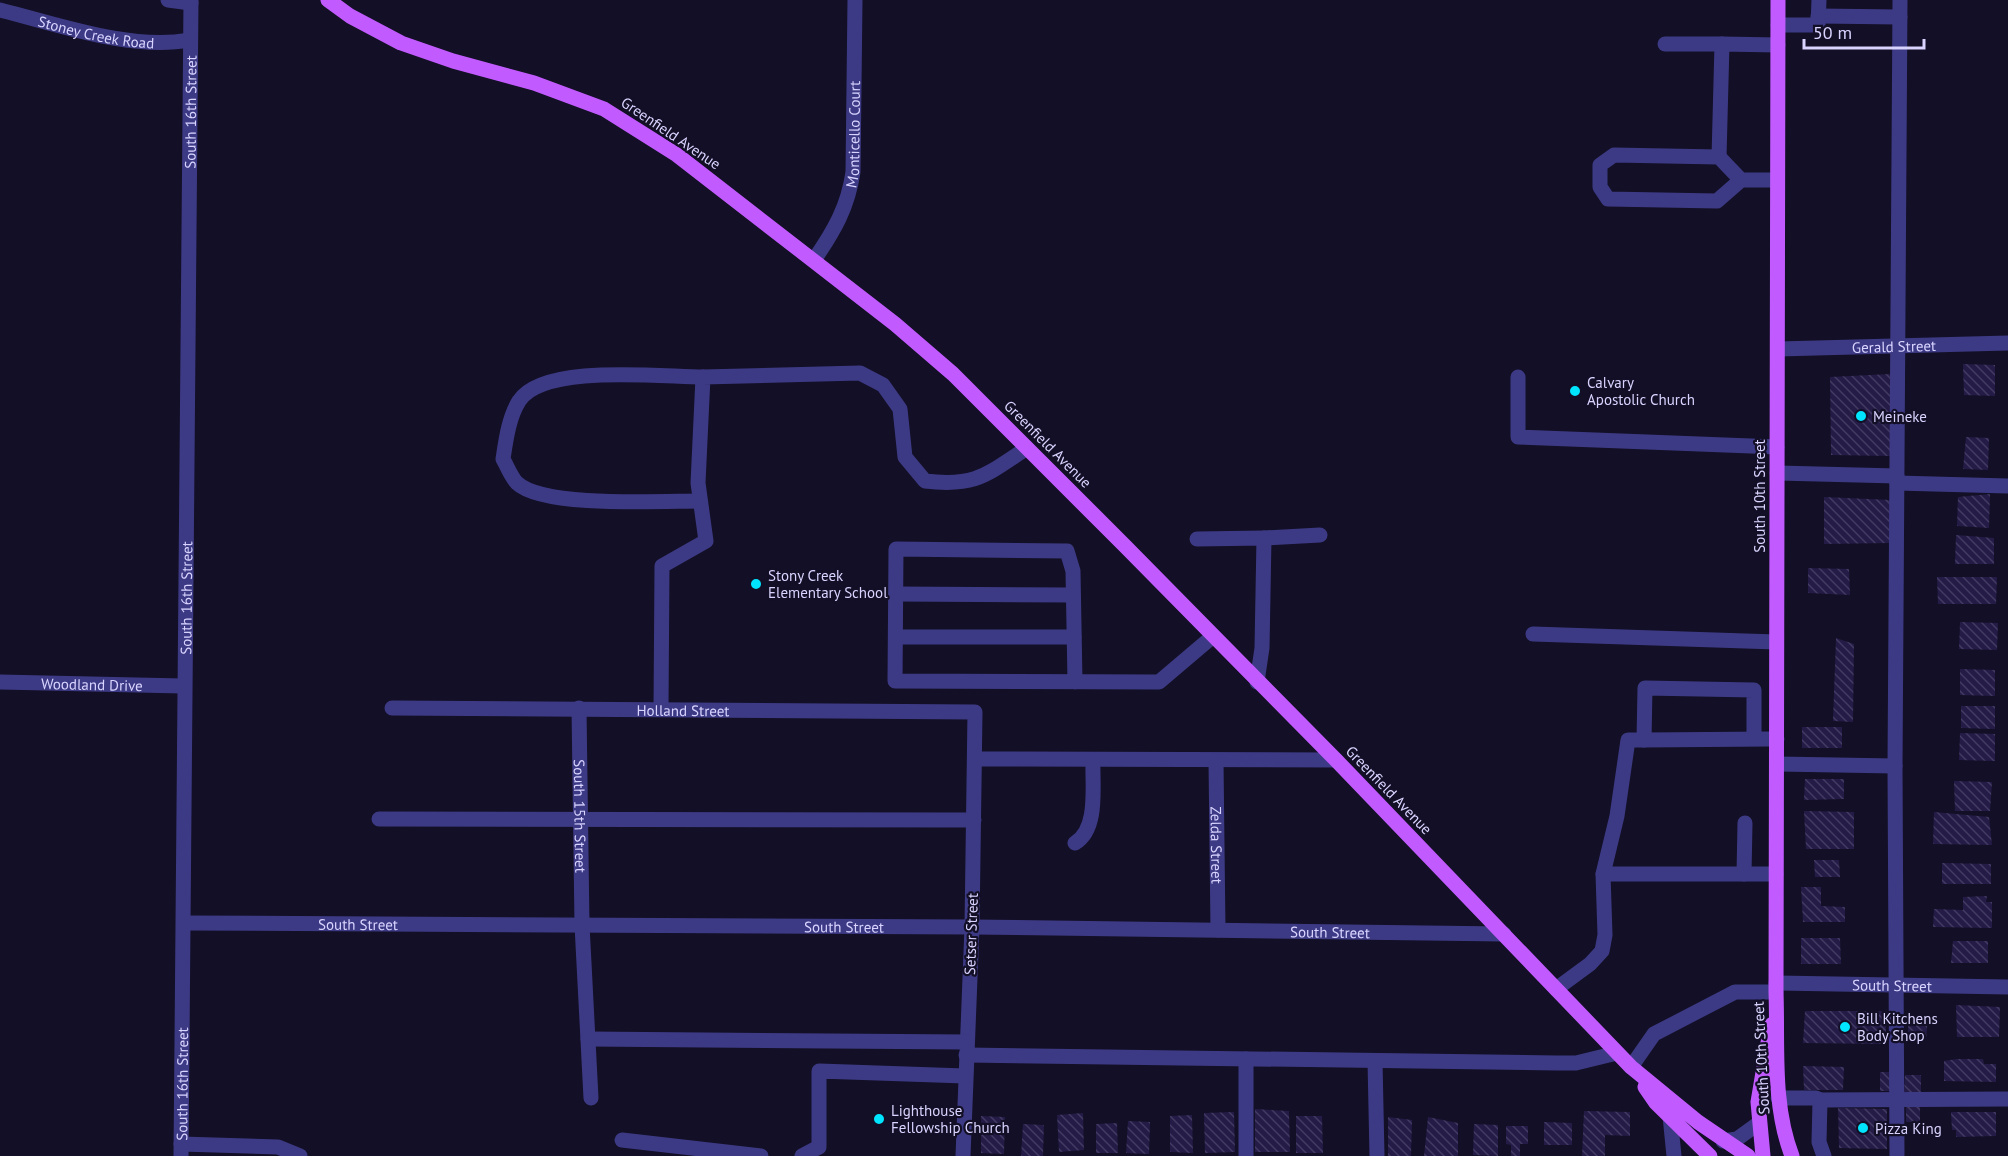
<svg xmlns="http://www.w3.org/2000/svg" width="2008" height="1156" viewBox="0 0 2008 1156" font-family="'PT Sans',sans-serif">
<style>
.building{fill:url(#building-back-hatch)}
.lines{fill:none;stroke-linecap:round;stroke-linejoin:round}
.minor{stroke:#3d3a85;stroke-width:15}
.major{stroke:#c25bff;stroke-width:15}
.poi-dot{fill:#00e5ff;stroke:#130f26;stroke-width:2}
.labels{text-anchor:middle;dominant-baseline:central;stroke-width:4.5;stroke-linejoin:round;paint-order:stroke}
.street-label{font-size:15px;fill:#d9d4ff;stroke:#130f26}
.poi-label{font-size:15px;fill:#d9d4ff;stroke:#130f26;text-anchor:start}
</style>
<defs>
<pattern id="building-back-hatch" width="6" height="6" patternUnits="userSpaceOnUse" patternTransform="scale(1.5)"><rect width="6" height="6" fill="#241b47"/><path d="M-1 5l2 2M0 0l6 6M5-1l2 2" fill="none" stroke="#433b63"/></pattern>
</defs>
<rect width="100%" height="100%" fill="#130f26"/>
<path class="building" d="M 1963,364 L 1995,365 L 1995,396 L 1964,395 Z
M 1890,374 L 1891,456 L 1831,455 L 1830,377 Z
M 1966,437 L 1989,438 L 1988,470 L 1963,469 Z
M 1990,494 L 1989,528 L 1957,526 L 1958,497 Z
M 1824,497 L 1891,500 L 1890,543 L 1824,544 Z
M 1956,535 L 1994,538 L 1994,564 L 1955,564 Z
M 1808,568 L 1849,569 L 1850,595 L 1808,593 Z
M 1937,577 L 1997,577 L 1996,604 L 1938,604 Z
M 1960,622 L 1998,623 L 1997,650 L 1959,649 Z
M 1836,638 L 1854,644 L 1853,722 L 1833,721 Z
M 1960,669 L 1995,670 L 1995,696 L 1960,695 Z
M 1961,706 L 1995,706 L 1995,729 L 1961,728 Z
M 1802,727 L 1842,727 L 1842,748 L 1802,748 Z
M 1960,733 L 1995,734 L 1995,761 L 1959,760 Z
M 1805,779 L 1844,779 L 1844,799 L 1804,800 Z
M 1954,781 L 1992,782 L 1990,811 L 1955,811 Z
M 1804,811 L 1854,812 L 1854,849 L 1806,849 Z
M 1934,812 L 1989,817 L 1992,845 L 1933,844 Z
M 1814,860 L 1839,860 L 1840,877 L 1815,877 Z
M 1942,863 L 1991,864 L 1991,884 L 1942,884 Z
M 1801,887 L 1821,887 L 1821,906 L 1845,907 L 1845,922 L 1803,922 Z
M 1987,896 L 1986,902 L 1992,902 L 1992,928 L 1933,927 L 1934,909 L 1963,910 L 1963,897 Z
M 1801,938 L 1840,938 L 1841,964 L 1801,964 Z
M 1953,941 L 1988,941 L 1988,963 L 1951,963 Z
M 1956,1005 L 2000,1007 L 1999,1037 L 1957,1037 Z
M 1805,1011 L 1887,1011 L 1885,1044 L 1803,1043 Z
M 1908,1017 L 1928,1017 L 1926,1039 L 1908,1039 Z
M 1957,1059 L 1983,1059 L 1984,1064 L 1996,1064 L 1996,1082 L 1944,1081 L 1944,1061 Z
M 1803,1066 L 1844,1067 L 1843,1090 L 1804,1090 Z
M 1880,1072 L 1894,1072 L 1894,1091 L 1880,1091 Z
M 1905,1075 L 1921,1075 L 1921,1092 L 1904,1092 Z
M 1906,1103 L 1920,1103 L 1920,1122 L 1906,1122 Z
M 1838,1108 L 1887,1109 L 1887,1149 L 1839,1148 Z
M 1255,1109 L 1289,1111 L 1290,1152 L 1255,1152 Z
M 1584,1111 L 1630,1112 L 1630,1136 L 1605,1135 L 1605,1156 L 1582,1156 Z
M 1234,1112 L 1235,1152 L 1205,1153 L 1204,1113 Z
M 1951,1112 L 1996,1112 L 1996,1136 L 1956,1137 L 1956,1130 L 1952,1130 Z
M 1083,1113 L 1084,1150 L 1059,1152 L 1057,1115 Z
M 1192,1115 L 1193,1153 L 1170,1152 L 1170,1116 Z
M 981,1116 L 1005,1117 L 1004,1154 L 981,1153 Z
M 1296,1116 L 1322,1116 L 1323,1153 L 1296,1153 Z
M 1388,1117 L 1412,1120 L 1411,1156 L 1388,1156 Z
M 1428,1117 L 1458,1123 L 1458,1156 L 1424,1156 Z
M 1128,1121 L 1150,1122 L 1149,1154 L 1126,1153 Z
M 1544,1122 L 1572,1123 L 1572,1145 L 1544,1145 Z
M 1117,1123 L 1118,1153 L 1096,1153 L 1096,1124 Z
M 1023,1124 L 1044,1125 L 1043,1156 L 1021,1156 Z
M 1474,1124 L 1498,1125 L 1498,1156 L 1473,1155 Z
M 1506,1126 L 1528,1126 L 1528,1144 L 1520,1144 L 1520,1156 L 1511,1156 L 1511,1145 L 1506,1144 Z"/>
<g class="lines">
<g class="minor">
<path d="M 168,0 L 191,3"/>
<path id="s1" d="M 0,10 C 57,24 131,51 189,40"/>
<path d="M 1818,16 L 1900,17"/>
<path d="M 1778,25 L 1818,25 L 1819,0"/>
<path d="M 1665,44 L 1722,44"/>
<path d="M 1719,157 L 1722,44 L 1778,45"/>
<path d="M 1741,180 L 1717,201 L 1608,199 L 1600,187 L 1600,165 L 1614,155 L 1719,157 L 1741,180 L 1777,180"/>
<path id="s2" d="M 814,260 C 834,231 848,207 853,172 L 855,0"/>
<path id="s3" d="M 1778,349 L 2008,343"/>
<path d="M 1518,377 L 1518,437 L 1777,447"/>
<path d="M 1777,473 L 1897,476"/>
<path d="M 1897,483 L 2008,486"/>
<path d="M 700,501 C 662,501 543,508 517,483 C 511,477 507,466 503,459 C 506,439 509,417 519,401 C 543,363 662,377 703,377"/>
<path d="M 1264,538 L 1320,535"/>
<path d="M 1197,539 L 1264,538 L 1262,648 L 1257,682"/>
<path d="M 896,594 L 1073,595"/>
<path d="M 1533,634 L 1776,642"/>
<path d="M 896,637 L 1074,637"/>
<path id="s4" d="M 0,682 L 183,686"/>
<path d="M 1075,682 L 1073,571 L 1067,551 L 896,549 L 895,681 L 1159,682 L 1212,637"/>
<path id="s5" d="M 392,708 L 975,712 L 972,927 L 963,1156"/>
<path id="s6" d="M 579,708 L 582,925 L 591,1098"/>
<path d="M 661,709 L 662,566 L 706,541 L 698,483 L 703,377 L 860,373 L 883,385 L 900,409 L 905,457 L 925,481 C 976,487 986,475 1027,448"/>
<path d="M 1754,739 L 1754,690 L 1645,688 L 1644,740 L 1770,739 L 1777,739"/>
<path d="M 975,759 L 1336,760"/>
<path id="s7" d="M 1216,761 L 1218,930"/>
<path d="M 1777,764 L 1895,766"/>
<path d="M 379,819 L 974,820"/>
<path d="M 1075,843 C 1099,829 1092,785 1093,760"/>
<path d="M 1603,874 L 1776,874"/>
<path d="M 1744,874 L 1745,823"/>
<path id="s8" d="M 184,923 L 972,927 L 1504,934"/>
<path id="s9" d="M 1776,983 L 2008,987"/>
<path d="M 1556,989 L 1590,964 L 1602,951 L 1605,935 L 1603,874 L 1617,816 L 1628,740 L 1644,740"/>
<path d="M 588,1039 L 967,1042"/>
<path d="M 966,1055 L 1557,1063 L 1576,1063 L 1617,1053"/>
<path d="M 1246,1059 L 1246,1156"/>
<path d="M 1375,1061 L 1377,1156"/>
<path d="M 1631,1067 L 1654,1034 L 1735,992 L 1776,992"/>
<path d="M 1778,1098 L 1816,1098 L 1820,1100 L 1819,1142 L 1824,1156"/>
<path d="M 1820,1100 L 2008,1099"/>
<path d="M 1670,1116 L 1674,1156"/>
<path d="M 622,1140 L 761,1156"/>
<path d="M 1723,1141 L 1737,1139 L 1759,1123"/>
<path d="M 181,1144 L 278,1147 L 300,1156"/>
<path id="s10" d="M 181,1156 L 191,0"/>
<path d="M 802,1156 L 819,1147 L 819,1071 L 965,1076"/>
<path d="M 1897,1156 L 1895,766 L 1900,0"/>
</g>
<path class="major" d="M 328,0 L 350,16 L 401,43 L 453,61 L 534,83 L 604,109 L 677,155 L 895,324 L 953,374 L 1125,546 L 1336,760 L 1631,1067 L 1698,1122 L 1748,1156
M 1778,0 L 1776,992 C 1778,1047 1772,1104 1792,1156
M 1645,1087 L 1656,1103 L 1710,1156
M 1763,1156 L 1758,1102 L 1771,1025"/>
</g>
<g class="poi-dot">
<circle cx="1575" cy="391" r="6"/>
<circle cx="1861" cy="416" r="6"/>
<circle cx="756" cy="584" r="6"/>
<circle cx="1845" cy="1027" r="6"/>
<circle cx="879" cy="1119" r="6"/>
<circle cx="1863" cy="1128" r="6"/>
</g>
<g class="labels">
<g class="street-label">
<text stroke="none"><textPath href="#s1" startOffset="99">Stoney Creek Road</textPath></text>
<text stroke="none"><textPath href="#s10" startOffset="1044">South 16th Street</textPath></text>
<text transform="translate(671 133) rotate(34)">Greenfield Avenue</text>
<text stroke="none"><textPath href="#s2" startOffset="135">Monticello Court</textPath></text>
<text stroke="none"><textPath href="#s3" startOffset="116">Gerald Street</textPath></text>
<text transform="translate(1048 444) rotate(45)">Greenfield Avenue</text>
<text transform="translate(1759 496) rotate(-90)">South 10th Street</text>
<text stroke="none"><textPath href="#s10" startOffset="558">South 16th Street</textPath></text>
<text stroke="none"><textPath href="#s4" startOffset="92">Woodland Drive</textPath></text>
<text stroke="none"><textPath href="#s5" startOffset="291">Holland Street</textPath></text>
<text transform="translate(1389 790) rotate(46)">Greenfield Avenue</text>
<text stroke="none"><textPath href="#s6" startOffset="108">South 15th Street</textPath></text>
<text stroke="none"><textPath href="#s7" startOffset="84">Zelda Street</textPath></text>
<text stroke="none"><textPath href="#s8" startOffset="174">South Street</textPath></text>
<text stroke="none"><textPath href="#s8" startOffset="660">South Street</textPath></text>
<text stroke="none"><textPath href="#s8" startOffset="1146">South Street</textPath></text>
<text transform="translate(971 934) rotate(-88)">Setser Street</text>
<text stroke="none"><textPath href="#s9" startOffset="116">South Street</textPath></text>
<text transform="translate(1761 1058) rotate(-93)">South 10th Street</text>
<text stroke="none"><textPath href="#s10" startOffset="72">South 16th Street</textPath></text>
</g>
<g class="poi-label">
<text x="1587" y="382">Calvary<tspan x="1587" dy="17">Apostolic Church</tspan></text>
<text x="1873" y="416">Meineke</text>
<text x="768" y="575">Stony Creek<tspan x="768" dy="17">Elementary School</tspan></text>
<text x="1857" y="1018">Bill Kitchens<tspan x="1857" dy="17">Body Shop</tspan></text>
<text x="891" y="1110">Lighthouse<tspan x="891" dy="17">Fellowship Church</tspan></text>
<text x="1875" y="1128">Pizza King</text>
</g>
</g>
<path d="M1804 39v9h120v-9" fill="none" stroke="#d9d4ff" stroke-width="3"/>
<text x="1813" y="39" font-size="18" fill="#d9d4ff" stroke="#130f26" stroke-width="4.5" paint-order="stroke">50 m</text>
</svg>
